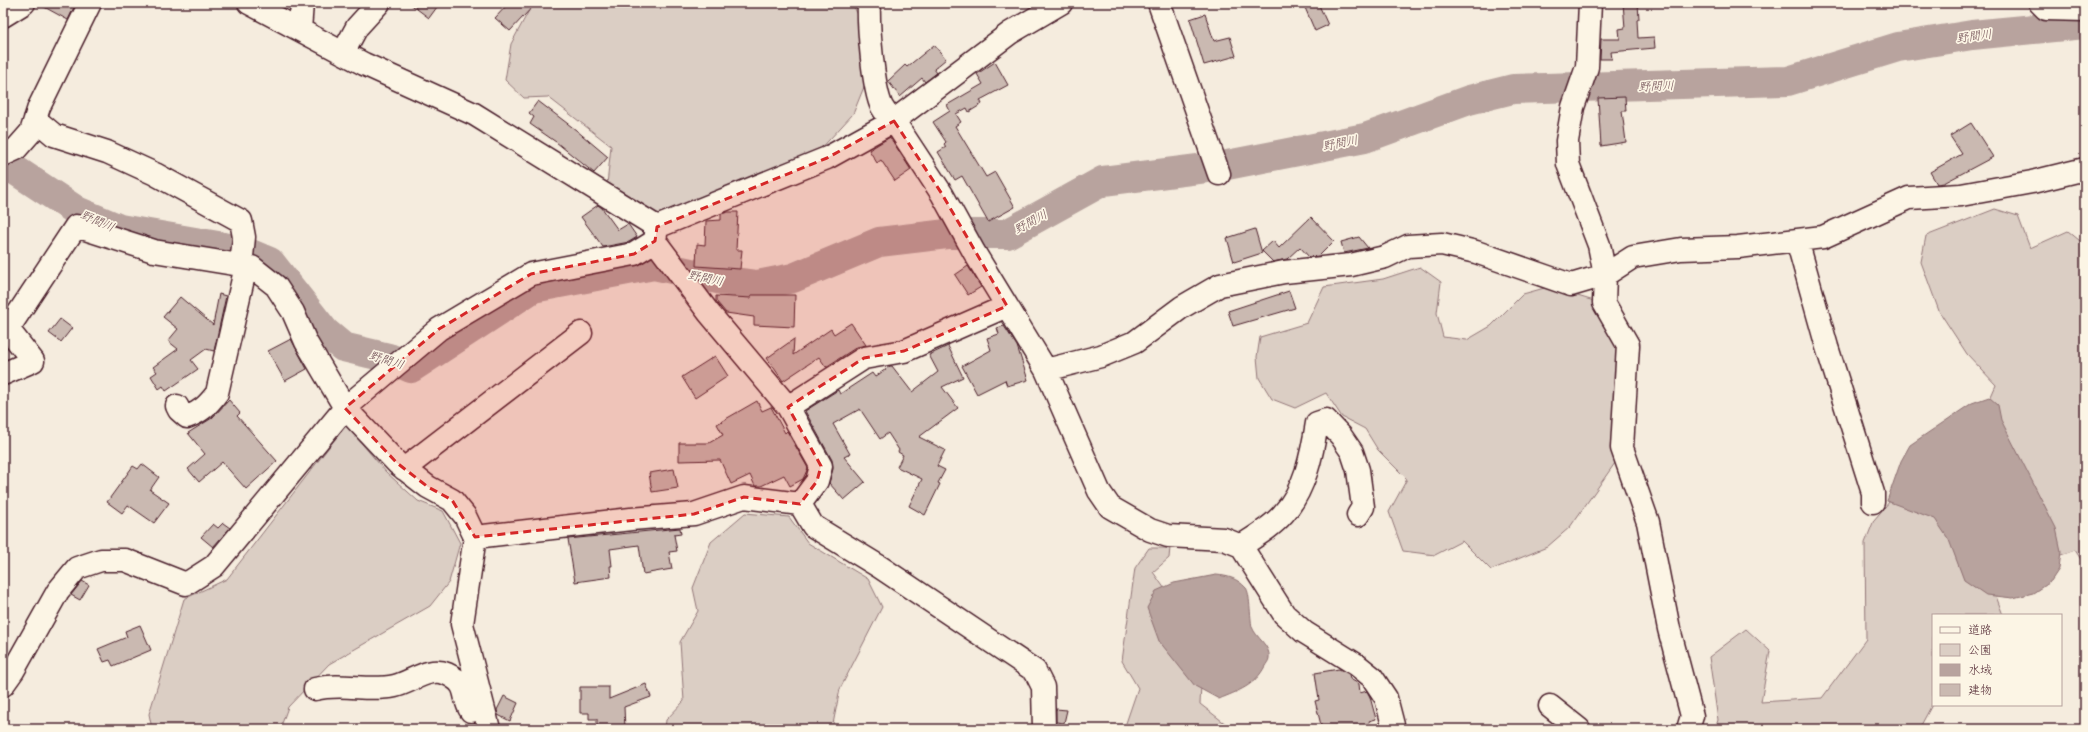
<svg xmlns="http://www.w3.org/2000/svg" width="2088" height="732" viewBox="0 0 2088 732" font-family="Mali,'Klee One',sans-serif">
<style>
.green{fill:#dbcec4;stroke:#927678}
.water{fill:#b8a39e;stroke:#8c6e70}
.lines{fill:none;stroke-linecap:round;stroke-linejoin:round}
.river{stroke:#b8a39e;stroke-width:30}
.building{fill:#cab9b1;stroke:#4a1f2b}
.minor-casing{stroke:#4a1f2b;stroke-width:25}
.minor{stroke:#fcf5e5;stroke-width:22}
.marked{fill:#d62828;fill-opacity:0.2;stroke:#d62828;stroke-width:3;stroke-dasharray:8 5;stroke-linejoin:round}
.labels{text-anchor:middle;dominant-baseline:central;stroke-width:3.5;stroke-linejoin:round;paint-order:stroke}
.water-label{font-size:12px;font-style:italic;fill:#704d53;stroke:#fcf5e5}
</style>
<rect width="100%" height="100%" fill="#f5ecde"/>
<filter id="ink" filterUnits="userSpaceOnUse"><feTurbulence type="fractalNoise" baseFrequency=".025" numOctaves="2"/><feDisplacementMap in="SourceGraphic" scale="8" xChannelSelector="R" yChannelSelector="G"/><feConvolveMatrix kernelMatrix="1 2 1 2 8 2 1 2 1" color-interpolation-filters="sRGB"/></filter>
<g filter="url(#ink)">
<path class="green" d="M 533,3 L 852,3 L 871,41 L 866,82 L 853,114 L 818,152 L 656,216 L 607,185 L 611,146 L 548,97 L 524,98 L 505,80 L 511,44 Z
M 1995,209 L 2018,216 L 2030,248 L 2068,231 L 2085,245 L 2085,566 L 2075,550 L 1990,580 L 2003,615 L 1933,615 L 1933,703 L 1919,729 L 1715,729 L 1718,720 L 1709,657 L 1746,629 L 1770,651 L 1761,702 L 1822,698 L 1866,639 L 1865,543 L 1874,520 L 1906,482 L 1977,428 L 1996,385 L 1967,354 L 1939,311 L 1921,262 L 1926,236 Z
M 1420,267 L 1441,282 L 1437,313 L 1443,337 L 1467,340 L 1491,326 L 1523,294 L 1548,287 L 1594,301 L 1619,345 L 1613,444 L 1615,463 L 1570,527 L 1547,547 L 1491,570 L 1462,541 L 1435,555 L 1403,551 L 1389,512 L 1407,479 L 1378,450 L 1365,429 L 1342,417 L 1326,393 L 1295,408 L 1272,399 L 1259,378 L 1257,357 L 1260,337 L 1307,323 L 1324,287 L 1383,279 Z
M 346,425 L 386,472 L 418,501 L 443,511 L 460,543 L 449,582 L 430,606 L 329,664 L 288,707 L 280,729 L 152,729 L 149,714 L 184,599 L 227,579 Z
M 745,513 L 789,517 L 808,543 L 868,579 L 882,607 L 840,689 L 832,729 L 665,729 L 666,720 L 684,701 L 680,642 L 698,611 L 693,588 L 711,542 Z
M 1149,548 L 1170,548 L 1169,558 L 1153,572 L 1174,602 L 1202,665 L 1200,704 L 1231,728 L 1250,729 L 1124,729 L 1138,688 L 1122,661 L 1135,568 Z"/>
<path class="water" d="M 1989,397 L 1998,405 L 2001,420 L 2056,528 L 2061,551 L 2059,569 L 2051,581 L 2033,593 L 2013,598 L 1986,595 L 1964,580 L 1949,540 L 1935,519 L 1887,501 L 1901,461 L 1910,445 L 1972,403 Z
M 1216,575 C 1228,576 1237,578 1246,588 C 1250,592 1250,617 1252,627 C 1256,638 1271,646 1269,658 C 1269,661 1266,664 1265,666 C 1255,686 1238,691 1219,699 L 1195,686 L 1159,641 L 1147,608 L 1156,591 L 1174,583 Z"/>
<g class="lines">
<path class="river" d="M 3,162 L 77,211 L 120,229 L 241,250 L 270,262 L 325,332 L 343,347 L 389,358 L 411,368 L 533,288 L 654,265 L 727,281 L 757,285 L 793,278 L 879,242 L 947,234 L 1007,234 L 1103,181 L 1222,166 L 1365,138 L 1469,100 L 1513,89 L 1788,81 L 1898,47 L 1972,35 L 2085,24"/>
</g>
<path class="building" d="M 37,3 L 76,3 L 68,20 Z
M 409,3 L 440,3 L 429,18 Z
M 509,3 L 536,3 L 510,31 L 495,18 Z
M 1303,3 L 1318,3 L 1328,25 L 1315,31 Z
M 1623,3 L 1638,3 L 1639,19 L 1637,20 L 1638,38 L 1654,37 L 1655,48 L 1611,52 L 1612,59 L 1600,59 L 1601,39 L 1620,39 L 1619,29 L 1625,28 Z
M 1205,14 L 1214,41 L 1230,37 L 1236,56 L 1204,65 L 1190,19 Z
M 934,45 L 946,59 L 934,69 L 937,73 L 925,82 L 922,78 L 900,97 L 888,81 L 905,65 L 907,67 Z
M 995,62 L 1008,85 L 980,100 L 982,104 L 969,112 L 967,108 L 956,114 L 961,122 L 955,126 L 986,177 L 995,172 L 1015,207 L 988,222 L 962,176 L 955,180 L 938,152 L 946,147 L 944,144 L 946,142 L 933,122 L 950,111 L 947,105 L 983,84 L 977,74 Z
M 1625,97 L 1626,111 L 1622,111 L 1626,142 L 1601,146 L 1598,98 Z
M 538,101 L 576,130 L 608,157 L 594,173 L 556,142 L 530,124 L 534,117 L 529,113 Z
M 1971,123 L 1993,157 L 1944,183 L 1937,184 L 1930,172 L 1962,154 L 1950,136 Z
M 890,137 L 911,170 L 895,181 L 881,160 L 877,163 L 869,150 Z
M 598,205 L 602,208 L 618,230 L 628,224 L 637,237 L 629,242 L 603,247 L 581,217 Z
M 728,212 L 738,212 L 736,250 L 742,250 L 740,269 L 696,266 L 697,244 L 705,245 L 706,221 L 721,220 L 721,214 Z
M 1311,217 L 1334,241 L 1319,256 L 1309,257 L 1300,247 L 1287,259 L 1273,262 L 1262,251 L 1273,241 L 1279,248 Z
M 1255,229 L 1262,253 L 1234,262 L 1227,238 Z
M 1359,237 L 1368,248 L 1344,253 L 1341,242 Z
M 968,266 L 981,287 L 968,295 L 955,275 Z
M 1289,291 L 1295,308 L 1233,326 L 1228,311 Z
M 219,294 L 226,296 L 214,351 L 206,349 L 191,360 L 198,369 L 166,391 L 163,386 L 159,389 L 151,376 L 157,372 L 153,367 L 178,349 L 168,341 L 178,329 L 163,317 L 180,297 L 213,325 Z
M 751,295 L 795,295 L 794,327 L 754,325 L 754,317 L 726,313 L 716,301 L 716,296 L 751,298 Z
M 60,319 L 72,328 L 61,342 L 49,333 Z
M 851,323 L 866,345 L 857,347 L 826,367 L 819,357 L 783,381 L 767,358 L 794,339 L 793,355 L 831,329 L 834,334 Z
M 1004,326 L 1017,346 L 1028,380 L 1007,386 L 1005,380 L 977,394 L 962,366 L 991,350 L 987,338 L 999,334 L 997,328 Z
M 291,339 L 307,369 L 285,381 L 268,351 Z
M 948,346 L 963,377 L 942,387 L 958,408 L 919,437 L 945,450 L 937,466 L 945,470 L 938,483 L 940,484 L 925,515 L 909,506 L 922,479 L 897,467 L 903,455 L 898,452 L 899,450 L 888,433 L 880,439 L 860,409 L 833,424 L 850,454 L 844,457 L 865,482 L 844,500 L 829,483 L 833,469 L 832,460 L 805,411 L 838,390 L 840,394 L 872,373 L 875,377 L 890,366 L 892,366 L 912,392 L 938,372 L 929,355 Z
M 715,356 L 728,376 L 695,398 L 682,377 Z
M 229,400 L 240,413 L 237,416 L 277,461 L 246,489 L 222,462 L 199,482 L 188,469 L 205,454 L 188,433 L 212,418 Z
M 757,401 L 762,411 L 771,407 L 785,433 L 787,431 L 808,468 L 803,479 L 790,486 L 784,475 L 761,486 L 755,486 L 750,475 L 731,484 L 720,460 L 679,461 L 679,443 L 709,443 L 723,435 L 717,424 Z
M 142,464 L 159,477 L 150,490 L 169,503 L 154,523 L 128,505 L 122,513 L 107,502 L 133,466 L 138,469 Z
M 674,469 L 678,488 L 652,492 L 649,473 Z
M 223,523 L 230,528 L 213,547 L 201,537 L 213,524 L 218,528 Z
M 680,528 L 681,534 L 674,535 L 677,551 L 669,552 L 672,569 L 643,574 L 639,545 L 610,549 L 612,566 L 610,566 L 611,577 L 575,582 L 568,539 Z
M 82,581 L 89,585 L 80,600 L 71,595 Z
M 140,625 L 151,650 L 113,666 L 110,660 L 104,662 L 98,649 L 127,637 L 125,631 Z
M 1339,669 L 1349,674 L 1350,679 L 1359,684 L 1360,693 L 1367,691 L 1370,697 L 1376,719 L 1369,721 L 1371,729 L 1322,729 L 1315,701 L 1319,700 L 1315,673 Z
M 646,684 L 651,697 L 624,707 L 625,729 L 597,729 L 597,719 L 589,719 L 589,713 L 580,713 L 580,687 L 609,687 L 609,699 Z
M 504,696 L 518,703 L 510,721 L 498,715 L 497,710 Z
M 1056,709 L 1067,710 L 1064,723 L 1056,722 Z"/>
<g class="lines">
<g class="minor-casing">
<path id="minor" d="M 249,3 L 364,64 L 474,114 L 657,227
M 869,3 C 868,24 873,89 882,107 C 885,112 889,117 892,122
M 1159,3 L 1219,174
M 1590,3 L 1587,67 L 1573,107 L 1567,141 L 1568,164 L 1599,245 L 1605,275 L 1604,303 L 1628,345 L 1622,448 L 1648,522 L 1669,629 L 1692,716 L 1688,729
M 2040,3 L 2046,9 L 2085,10
M 3,16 L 24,3
M 300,30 L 302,3
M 343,53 L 357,27 L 379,3
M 35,119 L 54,135 L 107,152 L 155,174 L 241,221 L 244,237 L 241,266
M 894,121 L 942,194 L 974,252 L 1046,370 L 1099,491 L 1110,507 L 1150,530 L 1168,536 L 1224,539 L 1241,546 L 1284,614 L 1304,632 L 1357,665 L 1372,677 L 1386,698 L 1394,729
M 3,155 L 16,149 L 31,132 L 39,107 L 90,3
M 657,227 L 827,158 L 892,122 L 1010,33 L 1061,3
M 657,227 L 655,241 L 709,313 L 788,407 L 821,466 L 817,481 L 800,504
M 1797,240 L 1827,347 L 1873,493 L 1873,502
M 1046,370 L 1101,356 L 1135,342 L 1182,307 L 1220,285 L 1284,272 L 1351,265 L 1385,257 L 1408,246 L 1442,244 L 1476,252 L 1571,285 L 1605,275 L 1633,257 L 1681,249 L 1738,247 L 1823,237 L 1909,198 L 1961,195 L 2032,182 L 2085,169
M 3,374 L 33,361 L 8,329 L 76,226 L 154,251 L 252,267 L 276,286 L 293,312 L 306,342 L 345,408 L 397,463 L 428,487 L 452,500 L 465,516 L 475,537 L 462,624 L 489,729
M 177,406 L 179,410 L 187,417 C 201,412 208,405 217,393 L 246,266
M 788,407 L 864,358 L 904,351 L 1007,306
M 404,469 L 581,333
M 800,504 L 813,526 L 880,567 L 1035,671 L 1043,687 L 1044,729
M 475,537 L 631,519 L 694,514 L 744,497 L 800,504
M 1241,546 C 1256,536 1272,527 1283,514 C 1305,490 1312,455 1317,423 L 1326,420 L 1341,436 L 1352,452 L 1358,470 L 1363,507 L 1358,515
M 3,685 L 13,671 L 58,591 L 77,568 L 101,560 L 125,560 L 186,584 L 214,566 L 345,408 L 439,329 L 531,274 L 634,254 L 655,241
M 315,689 C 342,682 368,692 395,686 C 412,682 429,666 447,674 C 471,685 461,697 471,711
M 1550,706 L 1579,729"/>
</g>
<use href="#minor" class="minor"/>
</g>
</g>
<path class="marked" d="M 894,121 L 942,194 L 1007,306 L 904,351 L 864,358 L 788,407 L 821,466 L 817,481 L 800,504 L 744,497 L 694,514 L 475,537 L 452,500 L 428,487 L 397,463 L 345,408 L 439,329 L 531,274 L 634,254 L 655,241 L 657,227 L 827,158 Z"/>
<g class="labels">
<g class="water-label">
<text transform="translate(1974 35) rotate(-7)">野間川</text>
<text transform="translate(1656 85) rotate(-2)">野間川</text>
<text transform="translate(1340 142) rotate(-11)">野間川</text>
<text transform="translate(98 220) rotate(23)">野間川</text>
<text transform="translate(1030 221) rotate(-29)">野間川</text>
<text transform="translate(706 277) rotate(12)">野間川</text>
<text transform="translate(387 359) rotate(18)">野間川</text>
</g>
</g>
<rect width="2088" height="732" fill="none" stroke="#fcf5e5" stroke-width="16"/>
<rect x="8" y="8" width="2072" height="716" fill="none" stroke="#4a1f2b" stroke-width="1.5" filter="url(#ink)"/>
<rect x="1932" y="614" width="130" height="92" fill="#fcf5e5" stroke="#b59f9b"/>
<rect x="1940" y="627" width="20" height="6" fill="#fcf5e5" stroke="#b59f9b"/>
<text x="1968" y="634" font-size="12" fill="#4a1f2b">道路</text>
<rect x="1940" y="644" width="20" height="12" fill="#dbcec4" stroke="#b59f9b"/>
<text x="1968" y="654" font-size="12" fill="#4a1f2b">公園</text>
<rect x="1940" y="664" width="20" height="12" fill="#b8a39e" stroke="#b59f9b"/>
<text x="1968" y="674" font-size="12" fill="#4a1f2b">水域</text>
<rect x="1940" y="684" width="20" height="12" fill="#cab9b1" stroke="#b59f9b"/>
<text x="1968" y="694" font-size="12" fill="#4a1f2b">建物</text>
</svg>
